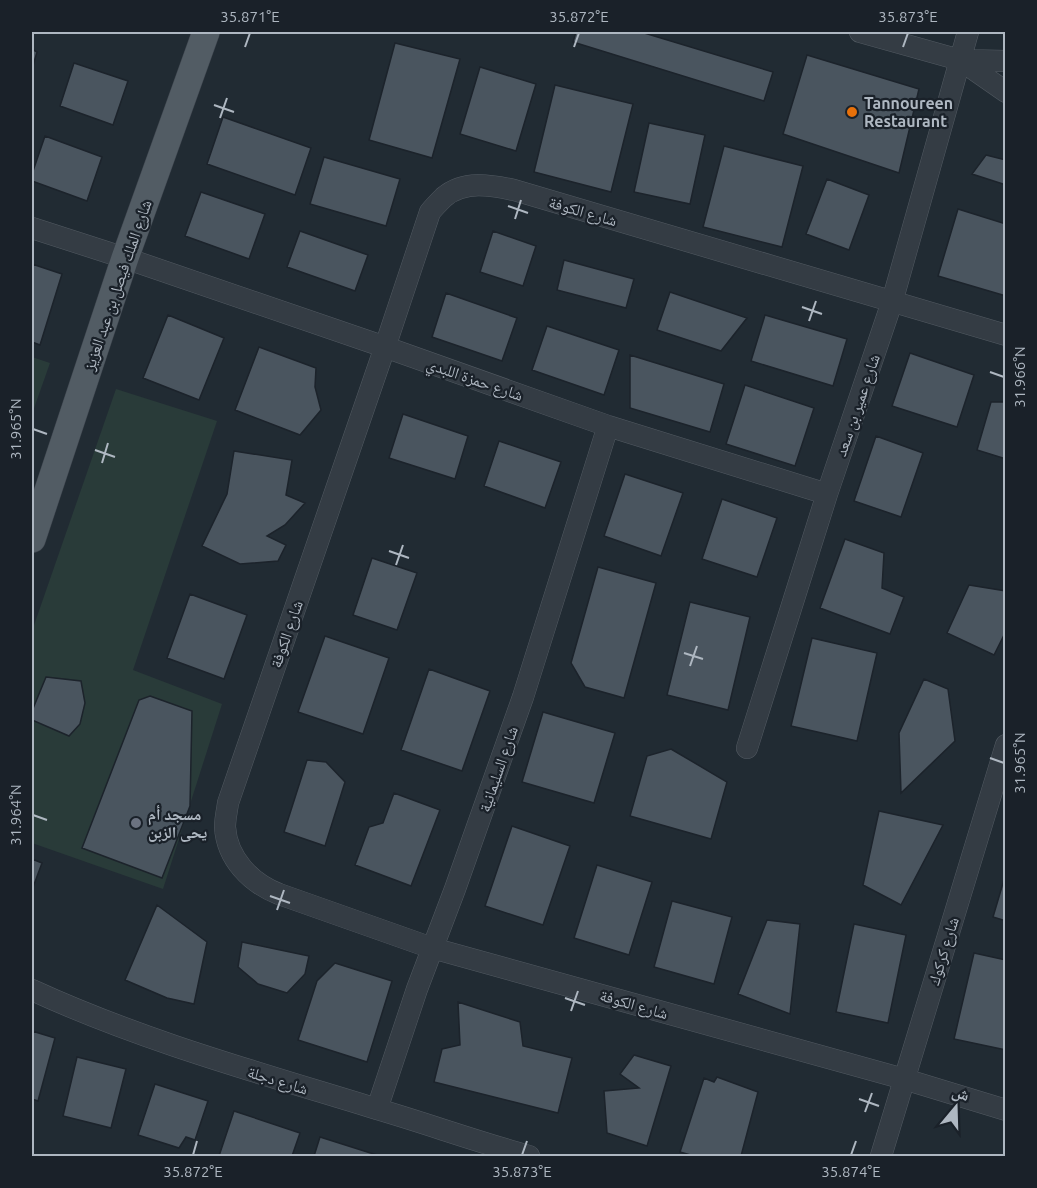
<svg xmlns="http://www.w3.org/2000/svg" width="1037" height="1188" viewBox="0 0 1037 1188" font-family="Ubuntu,'Noto Naskh Arabic',sans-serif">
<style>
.green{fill:#293b39}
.building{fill:#4a555f;stroke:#1c232b;stroke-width:1.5}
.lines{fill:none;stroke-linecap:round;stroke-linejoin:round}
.minor-casing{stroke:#525a62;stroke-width:22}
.major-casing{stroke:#3e454e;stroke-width:28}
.minor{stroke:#343c44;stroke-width:21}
.major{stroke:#525c64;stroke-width:27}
.ticks{fill:none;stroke:#aeb7c1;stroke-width:2}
.food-dot{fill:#e8710a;stroke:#1a2129;stroke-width:2}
.worship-dot{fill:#6b7280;stroke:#1a2129;stroke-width:2}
.labels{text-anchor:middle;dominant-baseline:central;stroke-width:4.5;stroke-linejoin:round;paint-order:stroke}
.poi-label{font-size:16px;font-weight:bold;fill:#aeb7c1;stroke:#1a2129;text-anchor:start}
.street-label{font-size:16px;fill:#aeb7c1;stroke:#1a2129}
.neatline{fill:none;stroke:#aeb7c1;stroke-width:2}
.ticks-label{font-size:15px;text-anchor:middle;fill:#aeb7c1}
</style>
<rect width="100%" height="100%" fill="#212b33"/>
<path class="green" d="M 32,357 L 50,363 L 32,414 Z
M 116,389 L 217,421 L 133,670 L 222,704 L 163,889 L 32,843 L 32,631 Z"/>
<path class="building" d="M 576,32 L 641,32 L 773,72 L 764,101 L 573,42 Z
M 395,43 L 460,59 L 432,158 L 369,140 Z
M 32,49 L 37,52 L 32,69 Z
M 807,55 L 919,89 L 899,173 L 783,134 Z
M 74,63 L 128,81 L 113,125 L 60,106 Z
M 480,67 L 536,84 L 516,151 L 460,134 Z
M 555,85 L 633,104 L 611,192 L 534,172 Z
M 223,117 L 311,148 L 295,195 L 207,164 Z
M 649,123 L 705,135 L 690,204 L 634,192 Z
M 45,136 L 102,157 L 87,201 L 32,181 L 32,174 Z
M 724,146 L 803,166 L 782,247 L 703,227 Z
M 986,155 L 1006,160 L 1006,185 L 972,174 Z
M 324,157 L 400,179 L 386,226 L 310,204 Z
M 827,179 L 869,195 L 849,250 L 806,234 Z
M 201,192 L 265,214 L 249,259 L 185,236 Z
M 958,209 L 1006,224 L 1006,296 L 938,276 Z
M 300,231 L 368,255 L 355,291 L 287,267 Z
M 493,231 L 536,246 L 523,286 L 480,272 Z
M 564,260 L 634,279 L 626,308 L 557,290 Z
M 32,264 L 62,274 L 40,345 L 32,342 Z
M 670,292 L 747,318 L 721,351 L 657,330 Z
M 446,293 L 517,318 L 502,361 L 432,337 Z
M 168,315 L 224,338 L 199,400 L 143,378 Z
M 765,315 L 847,339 L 833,386 L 751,361 Z
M 547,326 L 619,350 L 604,395 L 532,370 Z
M 259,347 L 316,368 L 315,387 L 321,410 L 300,435 L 235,410 Z
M 910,353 L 974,375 L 957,427 L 892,406 Z
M 630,355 L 724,384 L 710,432 L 630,408 Z
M 745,385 L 814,408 L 795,466 L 726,444 Z
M 991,402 L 1006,402 L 1006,459 L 977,450 Z
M 403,414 L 468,436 L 455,479 L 389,458 Z
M 876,436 L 923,453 L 901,517 L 854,501 Z
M 499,441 L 561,462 L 545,508 L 484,486 Z
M 234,451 L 292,460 L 286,495 L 305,503 L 285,525 L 267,536 L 286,545 L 278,561 L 240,564 L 202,546 L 227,494 Z
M 625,474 L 683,493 L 661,556 L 604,536 Z
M 722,499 L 777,518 L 757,577 L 702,559 Z
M 845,539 L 884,553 L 882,588 L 904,597 L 890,634 L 820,608 Z
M 372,558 L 417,573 L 397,630 L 353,615 Z
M 598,567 L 656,583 L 624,698 L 585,687 L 571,663 Z
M 969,585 L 1006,591 L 1006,631 L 994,655 L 947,633 Z
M 190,594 L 247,615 L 224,679 L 167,658 Z
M 690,602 L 750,617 L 728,710 L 667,695 Z
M 325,636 L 389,658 L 363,734 L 298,712 Z
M 812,638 L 877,653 L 857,741 L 791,726 Z
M 429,669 L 490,691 L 462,771 L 401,750 Z
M 46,677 L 81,681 L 85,703 L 80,724 L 69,736 L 32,720 L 32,711 Z
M 924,679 L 948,689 L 955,741 L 901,793 L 899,733 Z
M 150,696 L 192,711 L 190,806 L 162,878 L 82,848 L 139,700 Z
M 543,712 L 615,733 L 594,803 L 522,782 Z
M 671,749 L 727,782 L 711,839 L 630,816 L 647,756 Z
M 307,760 L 326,762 L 345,782 L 325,846 L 284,832 Z
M 394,793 L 440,810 L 411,886 L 355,865 L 369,827 L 383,823 Z
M 879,811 L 943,825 L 901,905 L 863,885 Z
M 512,826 L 570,846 L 543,925 L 485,906 Z
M 32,859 L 42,863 L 32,890 Z
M 597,865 L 652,882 L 629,955 L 574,938 Z
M 1006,873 L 1006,921 L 993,917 Z
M 672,901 L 732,917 L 714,984 L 654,967 Z
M 157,905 L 207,942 L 194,1004 L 167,998 L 125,980 Z
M 767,920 L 800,924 L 790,1014 L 738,994 Z
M 854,924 L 906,935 L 888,1023 L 836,1012 Z
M 242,942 L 309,956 L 305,974 L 287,993 L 258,984 L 238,967 Z
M 974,953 L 1006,960 L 1006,1050 L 954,1039 Z
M 335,963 L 392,981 L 367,1062 L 298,1040 L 317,981 Z
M 458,1002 L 520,1022 L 523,1046 L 572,1058 L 558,1113 L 434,1082 L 442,1049 L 460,1045 Z
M 32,1031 L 55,1038 L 38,1101 L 32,1099 Z
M 634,1055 L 671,1066 L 647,1146 L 607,1133 L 604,1091 L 639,1088 L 620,1074 Z
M 77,1057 L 126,1069 L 111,1128 L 63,1116 Z
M 717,1077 L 758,1092 L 741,1156 L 694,1156 L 680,1152 L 704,1078 L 714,1082 Z
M 155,1084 L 208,1101 L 195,1140 L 186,1137 L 179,1148 L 138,1135 Z
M 234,1111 L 300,1133 L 292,1156 L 219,1156 Z
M 320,1137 L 380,1156 L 314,1156 Z"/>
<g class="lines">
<g class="minor-casing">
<path id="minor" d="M 860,32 L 960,60 L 1006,61
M 960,60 L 1006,92
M 32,228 L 125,258 L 385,347 L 608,426 L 827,494
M 1006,335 L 514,190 C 491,185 464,180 444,197 C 439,202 434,207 430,212 L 385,347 L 228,803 C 227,811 225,819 225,827 C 227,859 251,883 279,894 L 432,948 L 904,1079 L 1006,1110
M 747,748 L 827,494 L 892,302 L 968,32
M 32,990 C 143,1041 260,1073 377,1109 C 428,1124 478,1142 529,1156
M 377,1109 L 417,989 L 455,889 L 523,697 L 608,426
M 881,1156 L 1006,745"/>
</g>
<g class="major-casing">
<path id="major" d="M 32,539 L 125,258 L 206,32"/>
</g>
<use href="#minor" class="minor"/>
<use href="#major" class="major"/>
</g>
<path class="ticks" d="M 245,47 L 250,33M 574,47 L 579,33M 903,47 L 908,33M 214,105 L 234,112M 220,118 L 227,98M 508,206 L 528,213M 515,219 L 521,200M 802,307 L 822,314M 809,321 L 816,301M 990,372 L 1004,377M 33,429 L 47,434M 95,450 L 115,457M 102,463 L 108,443M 389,551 L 409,558M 396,565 L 403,545M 684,653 L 703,659M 690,666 L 697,646M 990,758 L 1004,763M 33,815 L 47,820M 270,896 L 290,903M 277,910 L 284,890M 565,998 L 585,1005M 571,1011 L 578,991M 859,1099 L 879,1106M 865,1112 L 872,1093M 193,1155 L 197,1141M 522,1155 L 527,1141M 851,1155 L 856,1141"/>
<circle class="food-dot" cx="852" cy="112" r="6"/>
<circle class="worship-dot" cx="136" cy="823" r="6"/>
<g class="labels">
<g class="poi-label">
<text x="864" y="103">Tannoureen<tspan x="864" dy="18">Restaurant</tspan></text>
<text x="148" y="814">مسجد أم<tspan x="148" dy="18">يحى الزبن</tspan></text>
</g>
<g class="street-label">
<text transform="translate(583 211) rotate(16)">شارع الكوفة</text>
<text transform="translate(117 285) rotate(-71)">شارع الملك فيصل بن عبد العزيز</text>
<text transform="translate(475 379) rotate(19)">شارع حمزة اللبدي</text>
<text transform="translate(857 405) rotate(-71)">شارع عمير بن سعد</text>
<text transform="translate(286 634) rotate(-71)">شارع الكوفة</text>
<text transform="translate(498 769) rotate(-71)">شارع السليمانية</text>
<text transform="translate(943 951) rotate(-73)">شارع كركوك</text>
<text transform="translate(634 1004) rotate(16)">شارع الكوفة</text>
<text transform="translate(278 1080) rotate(17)">شارع دجلة</text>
</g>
</g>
<rect width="1037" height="1188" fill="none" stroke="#1a2129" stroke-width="66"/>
<g transform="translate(956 1107) rotate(19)" stroke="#1a2129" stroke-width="4.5" paint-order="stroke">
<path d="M0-4.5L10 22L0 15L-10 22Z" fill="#aeb7c1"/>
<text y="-9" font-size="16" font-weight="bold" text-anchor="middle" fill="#aeb7c1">ش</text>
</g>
<rect x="33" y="33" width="971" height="1122" class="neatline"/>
<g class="ticks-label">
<text x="250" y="22">35.871°E</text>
<text x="579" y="22">35.872°E</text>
<text x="908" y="22">35.873°E</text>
<text transform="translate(1020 377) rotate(-90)" y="5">31.966°N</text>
<text transform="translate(16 429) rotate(-90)" y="5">31.965°N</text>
<text transform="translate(1020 763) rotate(-90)" y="5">31.965°N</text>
<text transform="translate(16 815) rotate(-90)" y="5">31.964°N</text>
<text x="193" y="1177">35.872°E</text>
<text x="522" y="1177">35.873°E</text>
<text x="851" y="1177">35.874°E</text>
</g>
</svg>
